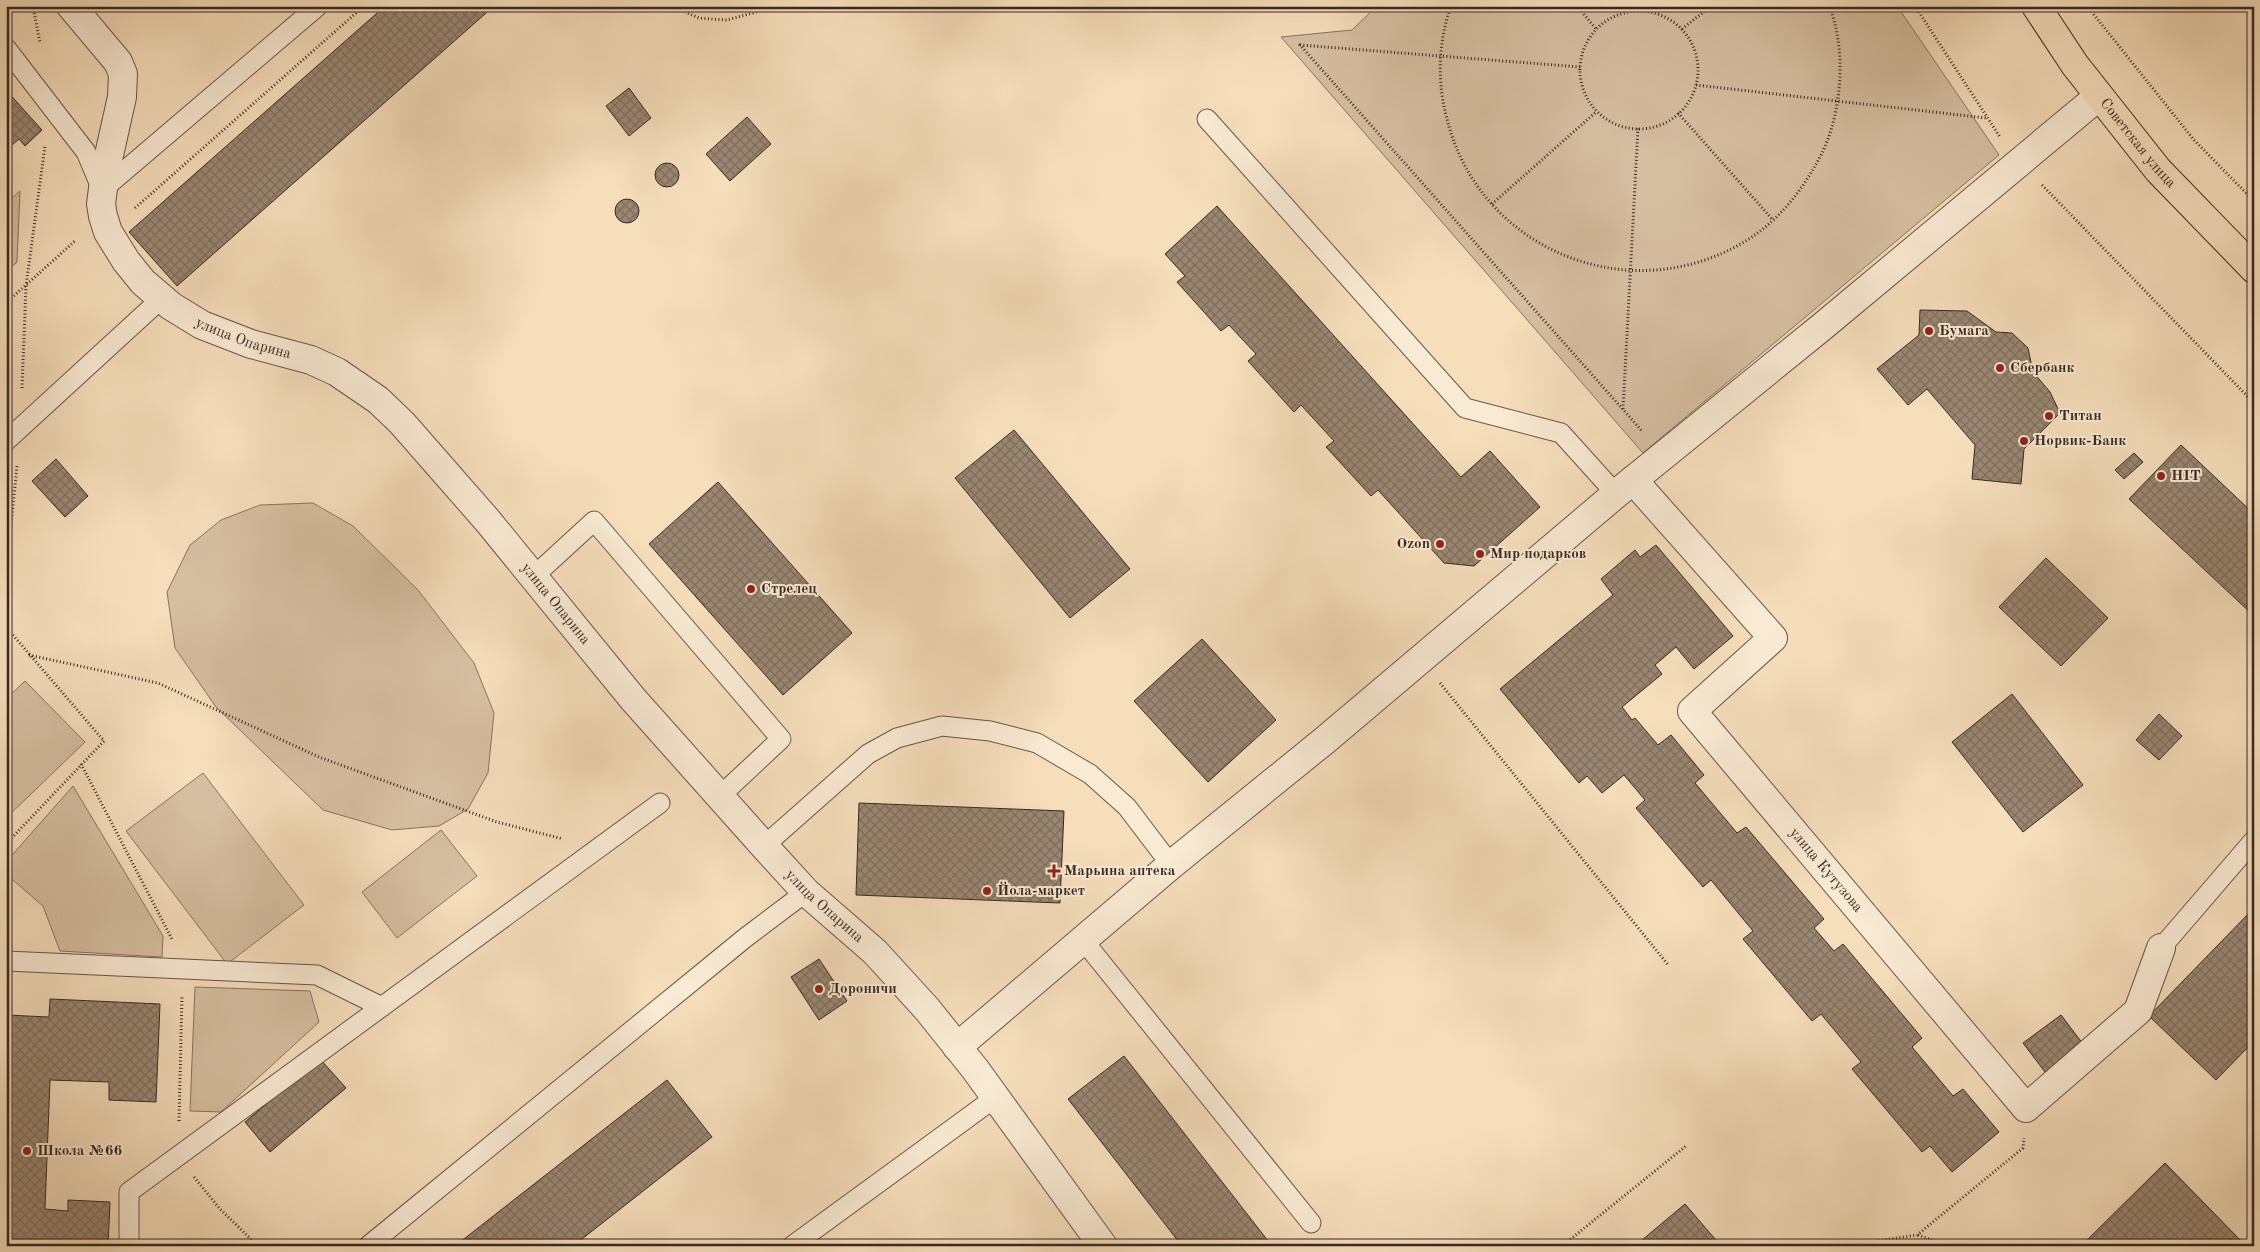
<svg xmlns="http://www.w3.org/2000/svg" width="2260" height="1252" viewBox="0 0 2260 1252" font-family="'Old Standard TT',serif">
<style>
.green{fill:#d6bfa1;stroke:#867462}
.building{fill:url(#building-cross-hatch);stroke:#372923}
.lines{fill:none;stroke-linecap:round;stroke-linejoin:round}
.service-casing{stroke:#675649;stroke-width:21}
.minor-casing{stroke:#675649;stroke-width:30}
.primary-casing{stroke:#372923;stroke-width:30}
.path{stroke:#372923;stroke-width:3;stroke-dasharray:1 2.5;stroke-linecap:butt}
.service{stroke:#f9ead3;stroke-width:19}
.minor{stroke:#f9ead3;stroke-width:28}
.primary{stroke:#f6debb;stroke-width:28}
.poi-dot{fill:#8f2418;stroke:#f9ead3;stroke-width:2}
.labels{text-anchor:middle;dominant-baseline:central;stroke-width:4;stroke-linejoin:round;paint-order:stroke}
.street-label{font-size:15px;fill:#372923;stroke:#f9ead3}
.poi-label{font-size:15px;font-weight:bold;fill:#372923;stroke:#f9ead3;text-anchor:start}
</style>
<defs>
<pattern id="building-cross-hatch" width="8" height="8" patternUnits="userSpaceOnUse" patternTransform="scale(1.25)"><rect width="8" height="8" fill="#9a8772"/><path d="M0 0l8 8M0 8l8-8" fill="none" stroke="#7e6e5d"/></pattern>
</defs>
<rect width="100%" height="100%" fill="#f6debb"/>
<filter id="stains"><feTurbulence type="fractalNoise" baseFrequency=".004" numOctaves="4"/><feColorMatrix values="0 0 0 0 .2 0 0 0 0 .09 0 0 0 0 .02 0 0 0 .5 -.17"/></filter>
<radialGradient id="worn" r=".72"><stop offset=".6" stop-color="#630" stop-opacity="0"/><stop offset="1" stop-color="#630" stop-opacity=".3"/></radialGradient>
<path class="green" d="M 1377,6 L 1897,6 L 1999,155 L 1643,453 L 1281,37 L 1352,30 Z
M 20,191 L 17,262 L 6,272 L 6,203 Z
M 313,503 L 353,526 L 418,590 L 474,663 L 494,713 L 488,773 L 468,809 L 439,826 L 392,830 L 323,810 L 216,707 L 175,648 L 167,592 L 190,545 L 221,520 L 260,505 Z
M 25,681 L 85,742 L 6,818 L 6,699 Z
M 203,773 L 304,905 L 227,964 L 126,831 Z
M 73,786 L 163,936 L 162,957 L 60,951 L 43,906 L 6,874 L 6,862 Z
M 441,830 L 477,876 L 397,938 L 362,892 Z
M 195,987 L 310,991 L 319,1022 L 221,1112 L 190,1111 Z"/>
<path class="building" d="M 385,6 L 494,6 L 177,286 L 129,232 Z
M 629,88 L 651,118 L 629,136 L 606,106 Z
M 6,90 L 42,130 L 25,146 L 19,139 L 6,150 Z
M 747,117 L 771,144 L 730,181 L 706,154 Z
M655 175a12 12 0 1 1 24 0a12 12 0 1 1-24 0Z
M615 211a12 12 0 1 1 24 0a12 12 0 1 1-24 0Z
M 1217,206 L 1461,477 L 1490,451 L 1540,507 L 1474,566 L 1444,563 L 1378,490 L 1371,496 L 1326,447 L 1334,441 L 1301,405 L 1294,412 L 1248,361 L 1256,354 L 1229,325 L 1221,331 L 1177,282 L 1185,276 L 1165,254 Z
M 1920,310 L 1967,311 L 1996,332 L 2012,333 L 2028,348 L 2033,372 L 2050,392 L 2060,413 L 2024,449 L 2021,484 L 1972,479 L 1975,445 L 1927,389 L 1908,405 L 1877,369 L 1919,335 Z
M 1014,430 L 1130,569 L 1070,618 L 955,478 Z
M 2181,445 L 2254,514 L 2254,616 L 2129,499 Z
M 2134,453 L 2143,462 L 2124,479 L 2115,470 Z
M 56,459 L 88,496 L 65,517 L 32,481 Z
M 718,482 L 852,633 L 783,695 L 649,544 Z
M 1656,545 L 1733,636 L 1694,669 L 1676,647 L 1655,665 L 1662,674 L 1622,707 L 1632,720 L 1635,718 L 1658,745 L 1671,735 L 1704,775 L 1695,783 L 1737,833 L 1746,827 L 1824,919 L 1814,928 L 1834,951 L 1843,944 L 1922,1038 L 1912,1047 L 1953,1096 L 1963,1089 L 1999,1132 L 1952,1172 L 1930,1146 L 1922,1152 L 1852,1069 L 1861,1062 L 1821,1014 L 1812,1021 L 1743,939 L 1753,931 L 1711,880 L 1703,887 L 1636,808 L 1645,800 L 1624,775 L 1602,793 L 1587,776 L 1579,783 L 1500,689 L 1613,595 L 1601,579 L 1635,550 L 1640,557 Z
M 2046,558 L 2108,618 L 2061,666 L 1999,607 Z
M 1202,639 L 1276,720 L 1208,782 L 1134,701 Z
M 2012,694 L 2083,785 L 2023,832 L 1952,742 Z
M 2159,714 L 2182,736 L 2159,760 L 2136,740 Z
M 859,803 L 1064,811 L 1060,903 L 856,895 Z
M 2252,910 L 2254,1041 L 2216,1080 L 2149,1016 Z
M 819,959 L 847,1001 L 819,1020 L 791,977 Z
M 50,999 L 160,1004 L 156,1102 L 109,1100 L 109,1082 L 50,1080 L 45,1209 L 68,1211 L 68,1200 L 110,1202 L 108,1246 L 6,1246 L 6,1015 L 49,1017 Z
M 2061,1015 L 2083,1044 L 2045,1072 L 2023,1043 Z
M 1124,1056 L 1272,1246 L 1182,1246 L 1068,1099 Z
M 320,1059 L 346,1088 L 270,1152 L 245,1122 Z
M 667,1080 L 712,1137 L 573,1246 L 455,1246 Z
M 2165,1163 L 2246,1246 L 2081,1246 Z
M 1685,1204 L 1721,1246 L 1635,1246 Z"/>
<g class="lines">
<g class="service-casing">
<path id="service" d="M 6,48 L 86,152 L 102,190 L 318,6
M 1207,119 L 1465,408 L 1561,433 L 1616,494
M 6,441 L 162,298
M 533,577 L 594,521 L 781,739 L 720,796
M 764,846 L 868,754 L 897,738 L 942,726 L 990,731 L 1037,743 L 1090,774 L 1127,807 L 1171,865
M 1083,940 L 1311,1223
M 2161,948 L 2254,840
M 6,961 L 317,975 L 382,1007
M 129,1246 L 129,1192 L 660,803
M 368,1246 L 745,938 L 806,892
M 792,1246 L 996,1097"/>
</g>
<g class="minor-casing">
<g id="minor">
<path id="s1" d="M 71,6 L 118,62 L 123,74 L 122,97 L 105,173 L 101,204 L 103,216 L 108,232 L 126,261 L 143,282 L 171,306 L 202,325 L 251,344 L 311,360 L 337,372 L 378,400 L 402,423 L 487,520 L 633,699 L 764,846 L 806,892 L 875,952 L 927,1009 L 975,1069 L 1103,1246"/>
<path id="s2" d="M 1633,480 L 1773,638 L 1692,711 L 2026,1108 L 2138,1011 L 2161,948"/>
<path d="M 957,1047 L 1171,865 L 1324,741 L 1616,494 L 1823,326 L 2099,96"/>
</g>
</g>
<g class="primary-casing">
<g id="primary">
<path id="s3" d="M 2036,6 L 2075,65 L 2158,170 L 2254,269"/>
</g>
</g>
<path class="path" d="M 33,6 L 40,43
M 672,6 L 699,18 L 727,20 L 778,6
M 1451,6 C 1438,42 1437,83 1447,119 C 1479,249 1628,311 1744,242 C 1778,222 1803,190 1821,155 C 1842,114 1847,49 1829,6
M 1577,6 L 1596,29
M 1915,6 L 2000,137
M 2087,6 L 2194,140 L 2254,201
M1580 70a59 59 0 1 1 118 0a59 59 0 1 1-118 0Z
M 1682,29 L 1711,6
M 1580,67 L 1300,45 L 1642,431
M 1696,85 L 1986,118
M 1678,113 L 1773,220
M 2042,185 L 2254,403
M 1492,204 L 1596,112
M 135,208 L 364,6
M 6,303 L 76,240
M 22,388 L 26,286 L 45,146
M 1623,409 L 1638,128
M 6,575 L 17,466
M 6,627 L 104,741 L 6,844
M 29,655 L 158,683 L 319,757 L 497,822 L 563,839
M 1440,683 L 1669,966
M 81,764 L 173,941
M 179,1121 L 182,995
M 194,1177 L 220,1209 L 258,1246
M 1918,1235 L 1949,1246
M 1562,1246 L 1686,1146
M 1844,1246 L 1917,1235 L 2023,1148 L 2024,1138"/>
<use href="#service" class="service"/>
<use href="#minor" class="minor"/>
<use href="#primary" class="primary"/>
</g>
<g class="poi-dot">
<circle cx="1929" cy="331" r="5"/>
<circle cx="2000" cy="368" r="5"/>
<circle cx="2049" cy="416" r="5"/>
<circle cx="2024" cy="441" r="5"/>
<circle cx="2161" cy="476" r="5"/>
<circle cx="1440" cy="544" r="5"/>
<circle cx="1480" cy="554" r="5"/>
<circle cx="751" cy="589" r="5"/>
<path d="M1051.5 863.5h5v5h5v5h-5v5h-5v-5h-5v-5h5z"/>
<circle cx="987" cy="891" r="5"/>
<circle cx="819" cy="989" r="5"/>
<circle cx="27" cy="1151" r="5"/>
</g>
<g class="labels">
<g class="street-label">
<text stroke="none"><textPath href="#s3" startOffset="171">Советская улица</textPath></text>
<text stroke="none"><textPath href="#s1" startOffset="425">улица Опарина</textPath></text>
<text stroke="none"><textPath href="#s1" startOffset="845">улица Опарина</textPath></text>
<text stroke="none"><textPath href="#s2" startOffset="528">улица Кутузова</textPath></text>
<text stroke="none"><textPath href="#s1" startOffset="1250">улица Опарина</textPath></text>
</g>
<g class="poi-label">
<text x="1939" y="331">Бумага</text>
<text x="2010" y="368">Сбербанк</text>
<text x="2059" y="416">Титан</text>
<text x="2034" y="441">Норвик-Банк</text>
<text x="2171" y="476">HIT</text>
<text x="1430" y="544" text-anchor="end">Ozon</text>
<text x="1490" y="554">Мир подарков</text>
<text x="761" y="589">Стрелец</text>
<text x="1064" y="871">Марьина аптека</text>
<text x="997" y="891">Йола-маркет</text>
<text x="829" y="989">Дороничи</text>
<text x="37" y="1151">Школа №66</text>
</g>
</g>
<rect width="2260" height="1252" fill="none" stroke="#f6debb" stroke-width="25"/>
<rect x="8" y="8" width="2245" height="1237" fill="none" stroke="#372923" stroke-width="2.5"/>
<rect x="12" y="12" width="2235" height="1227" fill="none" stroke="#372923"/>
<rect width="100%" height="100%" filter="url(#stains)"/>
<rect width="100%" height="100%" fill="url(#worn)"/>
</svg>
